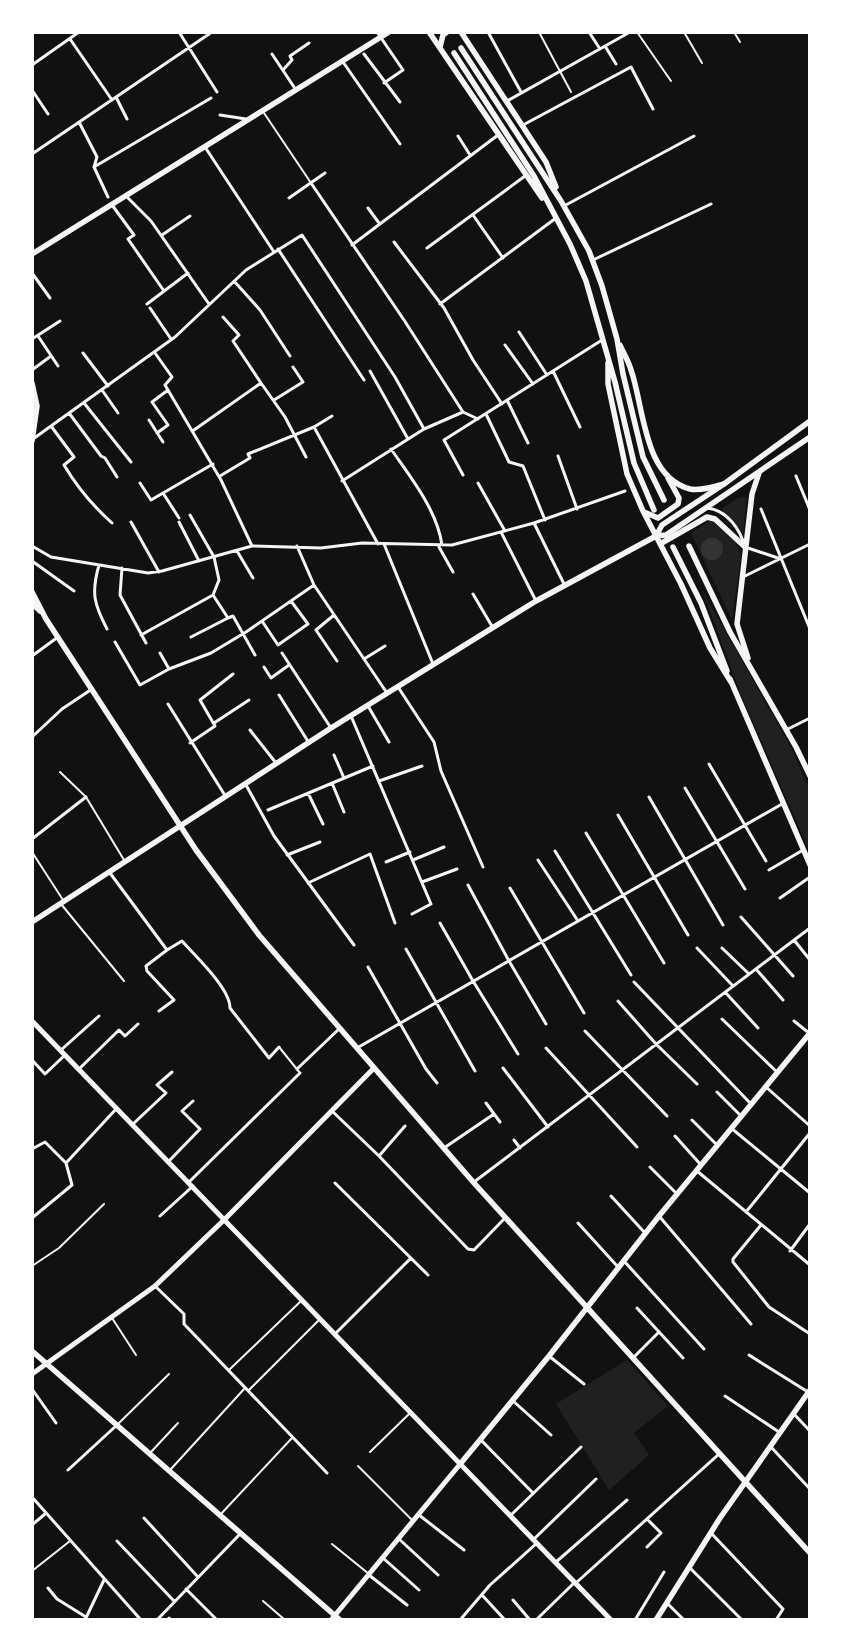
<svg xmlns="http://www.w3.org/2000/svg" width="842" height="1652" viewBox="0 0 842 1652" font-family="Quicksand,sans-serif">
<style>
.green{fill:#202020}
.water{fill:#333}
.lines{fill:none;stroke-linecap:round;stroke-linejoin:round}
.service{stroke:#f5f5f5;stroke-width:2}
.minor{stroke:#f5f5f5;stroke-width:3}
.secondary{stroke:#f5f5f5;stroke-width:5}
.primary{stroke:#f5f5f5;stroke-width:5.5}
.trunk{stroke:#f5f5f5;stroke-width:5.5}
</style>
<rect width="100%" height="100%" fill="#111"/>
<path class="green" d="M 747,497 L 743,533 L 721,509 L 738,498 Z
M 712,519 C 725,530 738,539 741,556 L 732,620 L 691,533 Z
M 702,590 L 793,751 L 809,789 L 809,850 L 740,692 Z
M 627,1360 L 668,1406 L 634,1433 L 649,1455 L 609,1490 L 556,1404 Z"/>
<path class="water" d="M701 549a11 11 0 1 1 22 0a11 11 0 1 1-22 0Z"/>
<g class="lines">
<path class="service" d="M 539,32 L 571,92
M 637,32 L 671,81
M 684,32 L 702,63
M 734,32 L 740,42
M 264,113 L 311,183
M 60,772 L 86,797 L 124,860
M 32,852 L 63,900
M 61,904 L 124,981
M 279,1047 L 300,1073
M 32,1266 L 59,1248 L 104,1204
M 112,1318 L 136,1355
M 229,1370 L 301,1301
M 248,1391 L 319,1320
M 119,1423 L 169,1374
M 151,1452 L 178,1423
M 370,1452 L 409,1414
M 358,1466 L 413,1521
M 171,1469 L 245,1388
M 220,1515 L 292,1438
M 332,1544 L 369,1574
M 32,1571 L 70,1541
M 263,1601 L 285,1620"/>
<path class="minor" d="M 179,32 L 217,92
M 377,32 L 403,70 L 384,83
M 488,32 L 521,92
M 589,32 L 600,49
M 70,39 L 112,100
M 605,46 L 616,64
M 272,54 L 296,90
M 364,54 L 400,102
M 343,62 L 400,144
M 32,65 L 79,32
M 283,70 L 292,60 L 290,56 L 309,43
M 32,90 L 48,114
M 116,97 L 127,119
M 507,101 L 630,32
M 220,115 L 246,119
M 79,122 L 97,157 L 94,167 L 108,197
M 523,125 L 631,67 L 653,109
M 458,136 L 470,155
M 205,147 L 274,252
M 32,154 L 212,32
M 94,167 L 211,98
M 311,183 L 404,320 L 463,412 L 478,419
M 126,196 L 151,221 L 209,304
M 289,198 L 325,173
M 112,205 L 134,235 L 128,239 L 164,291
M 564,206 L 694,136
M 368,208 L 379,223
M 473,215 L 503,258
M 162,235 L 190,216
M 394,242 L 444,308 L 473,360 L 502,404
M 352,245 L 498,135
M 427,248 L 525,176
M 278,249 L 364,380
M 593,260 L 711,204
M 32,273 L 50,298
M 234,281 L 260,310 L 290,356
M 147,304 L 188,273
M 440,304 L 556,218
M 150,308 L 171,339
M 223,317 L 239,335 L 233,341 L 261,383
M 519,332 L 547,375
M 38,336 L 58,366
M 32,339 L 60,321
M 505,345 L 533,384
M 83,353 L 108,386
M 155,353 L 172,377 L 165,385 L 221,480 L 252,546
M 32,370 L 51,356
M 370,371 L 408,439
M 553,371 L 580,427
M 102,390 L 118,413
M 274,400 L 303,382 L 293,367
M 507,400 L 528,443
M 84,403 L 131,462
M 69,413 L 101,456 L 105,458 L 117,477
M 486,414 L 509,462 L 523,466 L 545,520
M 149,420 L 163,442
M 51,426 L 175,337 L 246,270 L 302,235 L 395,377 L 424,429
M 314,427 L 378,544
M 194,430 L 261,383 L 285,417 L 306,457
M 157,433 L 168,425 L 152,402 L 168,390
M 33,439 L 51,426 L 74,457 L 64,465 C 77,487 93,506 112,523
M 391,449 C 411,478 437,510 442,545
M 558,456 L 577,509
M 463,475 L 444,440 L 602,340
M 220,476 L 250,458 L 248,454 L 314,427 L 332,416
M 796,476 L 810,510
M 342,481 L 424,429 L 463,412
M 140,483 L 151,500 L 213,464
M 478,483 L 505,531
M 163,493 L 179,518
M 707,508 C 727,510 740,529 745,547 L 781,559
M 761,509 L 810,629
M 190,515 L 214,557 L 219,580 L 213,595 L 228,618 L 233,616 L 255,655
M 131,522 L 159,572
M 179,522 L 199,561
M 534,523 L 564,584
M 501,532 L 536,601
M 384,544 L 433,664
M 32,546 L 51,557 L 148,573 L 162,571 L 252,546 L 321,548 L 362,543 L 452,545 L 534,523 L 625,491
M 297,546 L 314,585 L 387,693
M 439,547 L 453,572
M 237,551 L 253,578
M 32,561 L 74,591
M 99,565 C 91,593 94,604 107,629
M 122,568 L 120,595 L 146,643
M 743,577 L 810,544
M 473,594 L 493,628
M 334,615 L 316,630 L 337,661
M 262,621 L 278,645 L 308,624 L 291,601
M 141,635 L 213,595
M 191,637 L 228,618
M 115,642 L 140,685 L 169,669 L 211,653 L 246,632 L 314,585
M 160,653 L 169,669
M 282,653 L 331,728
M 32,656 L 58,637
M 364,659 L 385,646
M 264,667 L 271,678 L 289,665
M 398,687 L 434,742 L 441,771 L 483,867
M 279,695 L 309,743
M 168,704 L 226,797
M 368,706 L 389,742
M 351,716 L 431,904 L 412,914
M 214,723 L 249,700
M 250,730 L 276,763
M 786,730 L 810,718
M 32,737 L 62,709 L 92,689
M 190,743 L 215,726 L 200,700 L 233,674
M 334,755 L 344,778
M 709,764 L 766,861
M 379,781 L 422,766
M 332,783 L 344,812
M 246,785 L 274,836 L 354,945
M 685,788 L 745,889
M 308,793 L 323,824
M 649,797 L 723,925
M 268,810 L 373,766
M 618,815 L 688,935
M 586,833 L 664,963
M 32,839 L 86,797
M 555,851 L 631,975
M 287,855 L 320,842
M 413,860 L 444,847
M 538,860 L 578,921
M 386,862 L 410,852
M 769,870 L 803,850
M 110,873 L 167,950 L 182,941 C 196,957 230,988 230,1008 L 269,1058 L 279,1047
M 422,882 L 457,869
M 308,883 L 370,854 L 395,923
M 468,885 L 509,961 L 546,1024
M 510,888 L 584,1013
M 780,898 L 810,877
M 741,917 L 793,976
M 440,923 L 473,981 L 518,1054
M 794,940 L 810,960
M 697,948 L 733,986
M 722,948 L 749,974
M 406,949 L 475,1071
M 368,967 L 426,1069 L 437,1083
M 756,969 L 783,1000
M 634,982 L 751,1104
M 725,992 L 758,1028
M 618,1001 L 656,1044 L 697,1084
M 159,1011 L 174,1000 L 147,971 L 146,966 L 167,950
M 722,1019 L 777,1072
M 794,1021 L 809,1033
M 585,1031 L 667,1116
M 357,1048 L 782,804
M 546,1048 L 637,1147
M 61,1050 L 99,1016
M 32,1060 L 45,1074 L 65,1055
M 503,1068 L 548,1127
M 79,1069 L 119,1030 L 125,1036 L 138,1024
M 297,1069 L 339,1029
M 766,1087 L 810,1126
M 717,1092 L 741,1116
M 486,1103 L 500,1122
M 332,1111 L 379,1156 L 468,1249 L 474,1250 L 505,1218
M 692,1120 L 717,1145
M 133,1124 L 166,1093 L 157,1085 L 172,1072
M 731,1128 L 810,1193
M 675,1136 L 701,1165
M 514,1140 L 520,1148
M 444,1148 L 494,1114
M 32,1149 L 45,1142 L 66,1163
M 379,1156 L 405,1126
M 169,1161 L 200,1129 L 182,1111 L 193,1101
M 66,1163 L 117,1108
M 650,1167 L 677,1194
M 697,1171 L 810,1265
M 189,1182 L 300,1073
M 474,1182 L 810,928
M 335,1183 L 428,1275
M 611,1196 L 645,1233
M 746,1212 L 810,1133
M 160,1216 L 193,1186
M 659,1216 L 751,1324
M 32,1218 L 72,1185 L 66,1163
M 578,1223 L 618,1267
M 761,1225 L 733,1259 L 733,1262 L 769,1307 L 810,1334
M 790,1251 L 810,1224
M 624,1261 L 704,1349
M 155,1286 L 184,1314 L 184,1324 L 327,1473
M 637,1308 L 683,1358
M 336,1333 L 411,1258
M 749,1355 L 808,1392
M 549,1356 L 584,1384
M 633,1358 L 658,1333
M 32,1389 L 56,1423
M 725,1396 L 779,1432
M 512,1400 L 551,1435
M 793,1413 L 810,1431
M 480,1439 L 533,1493
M 771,1447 L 810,1489
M 68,1470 L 117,1425
M 32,1497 L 141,1620
M 419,1515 L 464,1550
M 511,1515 L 581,1447
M 144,1518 L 198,1577
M 32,1525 L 45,1514
M 712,1534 L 783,1609 L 776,1620
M 399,1539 L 438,1575
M 534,1539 L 596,1479
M 117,1541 L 174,1601
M 647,1547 L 661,1533 L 647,1519
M 383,1558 L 419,1590
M 556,1562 L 627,1500
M 690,1568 L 742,1620
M 369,1575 L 407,1605
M 577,1582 L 719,1454
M 48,1588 L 57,1599 L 86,1617
M 186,1589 L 217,1620
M 482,1595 L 505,1620
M 513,1600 L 530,1620
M 667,1603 L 684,1620
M 169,1618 L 171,1620
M 85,1620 L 104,1580
M 157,1620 L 240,1534
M 460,1620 L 490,1585 L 537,1543
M 536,1620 L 575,1582
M 635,1620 L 664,1572"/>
<path class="secondary" d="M 32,1021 L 611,1620
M 32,1374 L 155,1286 L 225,1219 L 373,1069
M 331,1620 L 461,1463"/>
<path class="primary" d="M 32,254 L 389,32
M 32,383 L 37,406 L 32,441
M 656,536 L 662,525 L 724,484 L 810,421
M 32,592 L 46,619 L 196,850 L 259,935 L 474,1183 L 810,1553
M 32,603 L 40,611
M 32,922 L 331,728 L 536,601 L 656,536 L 666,535 L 810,437
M 32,1351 L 340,1620
M 461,1463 L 549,1356 L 659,1216 L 810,1033
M 656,1620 L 720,1518 L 810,1390"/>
<path class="trunk" d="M 429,32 L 542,198
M 461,32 L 546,162 L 556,187
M 440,47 L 443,35 L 447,32
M 461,48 L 561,201 L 589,251 L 602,286 L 617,339 L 623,374 L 643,457 L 664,500
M 454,53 L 534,176 L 570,244 L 586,281 L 615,382 L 634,463 L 654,510
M 620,345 C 624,354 629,362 631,370 C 644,406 643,477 690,489 C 700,491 714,487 724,484
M 608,363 L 608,384 L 627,474 L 643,511 L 681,584 L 710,648 L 731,682
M 644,512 L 658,518 L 678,504 L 679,498 L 668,478
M 660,544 L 707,517 L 715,519 L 745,547
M 689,546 L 730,632 L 796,747 L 810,776
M 673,547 L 701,603 L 727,671
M 748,658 L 737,624 L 752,494 L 759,473
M 730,679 L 810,865"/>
</g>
<rect width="842" height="1652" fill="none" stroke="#ffffff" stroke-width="68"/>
</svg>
